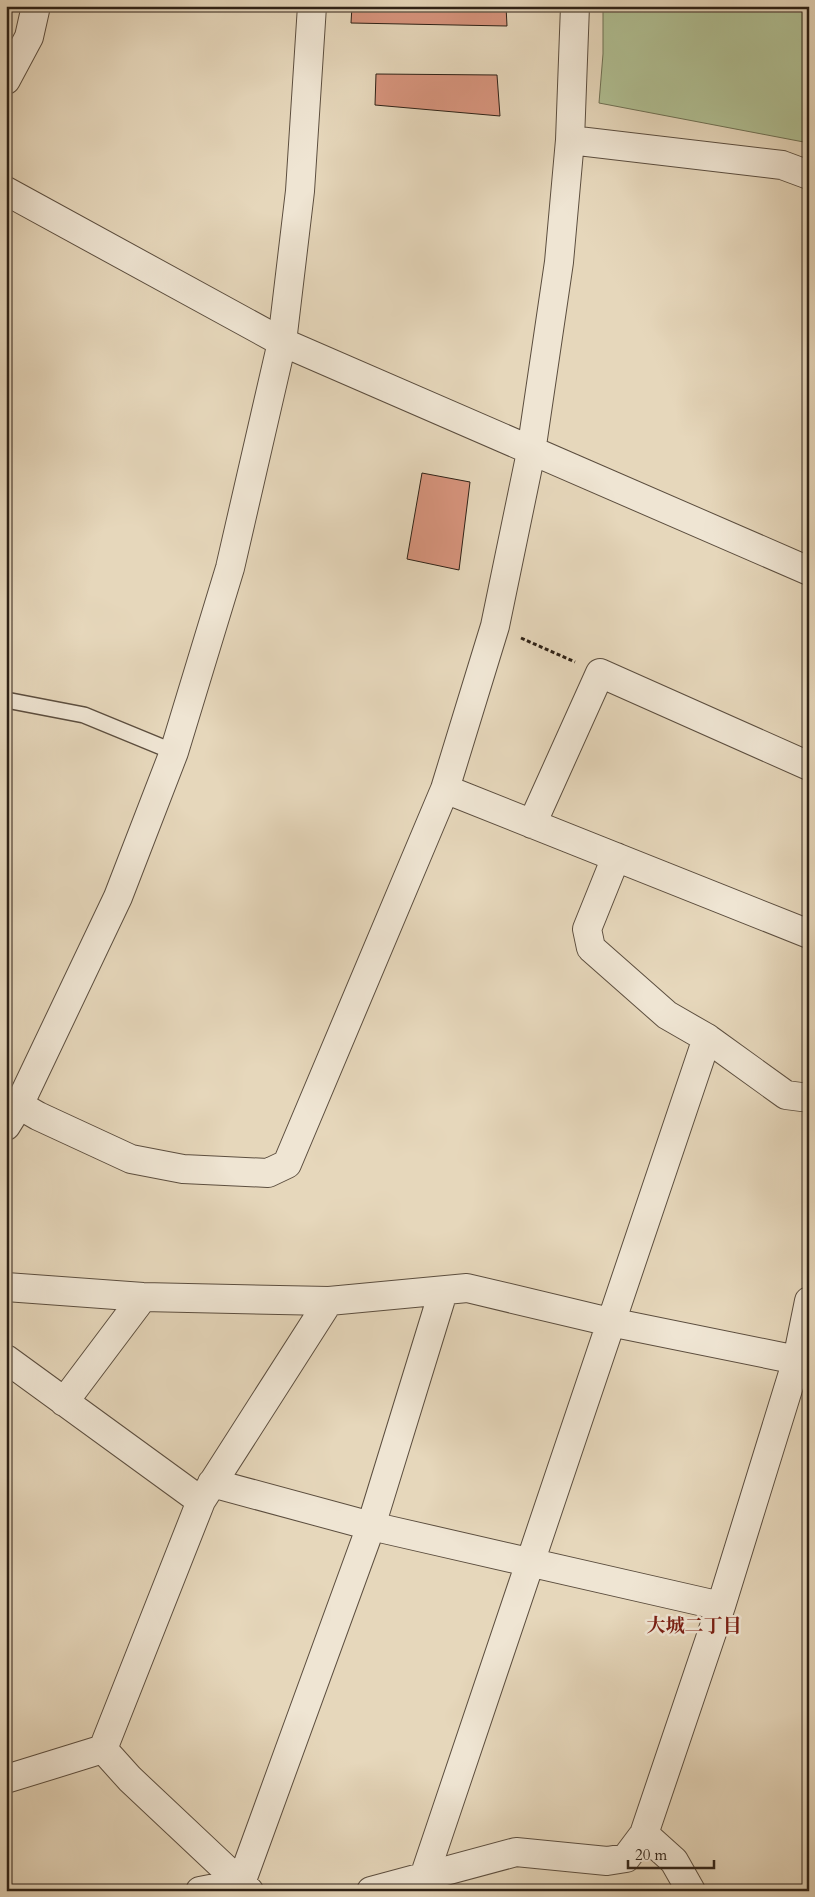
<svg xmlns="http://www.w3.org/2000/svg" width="815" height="1897" viewBox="0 0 815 1897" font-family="Cardo,'Noto Serif JP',serif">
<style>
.green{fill:#b0bf93;stroke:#6f7054}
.building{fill:#d7947d;stroke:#2e2116}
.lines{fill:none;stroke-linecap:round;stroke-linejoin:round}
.service-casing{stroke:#5c4e3f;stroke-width:18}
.minor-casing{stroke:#5c4e3f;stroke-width:30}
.tertiary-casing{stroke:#5c4e3f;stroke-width:30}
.path{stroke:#2e2116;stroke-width:3;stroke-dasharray:4 2.5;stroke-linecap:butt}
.service{stroke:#efe5d3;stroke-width:15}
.minor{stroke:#efe5d3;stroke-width:28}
.tertiary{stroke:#efe5d3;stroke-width:28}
.labels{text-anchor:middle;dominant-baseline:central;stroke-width:5;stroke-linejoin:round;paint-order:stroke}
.neighbourhood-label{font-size:19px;font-weight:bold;fill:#7a1f14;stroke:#efe5d3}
</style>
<rect width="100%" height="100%" fill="#e6d7bb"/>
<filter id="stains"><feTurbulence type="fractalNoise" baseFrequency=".004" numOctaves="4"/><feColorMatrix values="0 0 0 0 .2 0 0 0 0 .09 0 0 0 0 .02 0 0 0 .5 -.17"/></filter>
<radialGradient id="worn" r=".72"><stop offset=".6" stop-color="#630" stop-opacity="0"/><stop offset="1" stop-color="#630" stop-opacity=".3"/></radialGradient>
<path class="green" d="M 603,6 L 809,6 L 809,143 L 599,103 L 603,54 Z"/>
<path class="building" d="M 352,6 L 506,6 L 507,26 L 351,23 Z
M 376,74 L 497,75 L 500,116 L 375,105 Z
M 422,473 L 470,482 L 459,570 L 407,559 Z"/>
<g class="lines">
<g class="service-casing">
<path id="service" d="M 6,700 L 84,715 L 174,752"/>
</g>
<g class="minor-casing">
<path id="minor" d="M 6,80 L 29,37 L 36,6
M 570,140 L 782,165 L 809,175
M 6,191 L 282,342 L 809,571
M 445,789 L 809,934
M 532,824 L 600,673 L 809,766
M 616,857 L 587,929 L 591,948 L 667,1015 L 707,1038
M 19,1105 L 38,1116 L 131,1159 L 183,1169 L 268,1173 L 287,1164 L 445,789 L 495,626 L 531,452 L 559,262 L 570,140 L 575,6
M 6,1287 L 143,1297 L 329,1301 L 467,1288 L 610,1322 L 797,1360
M 6,1359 L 201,1501
M 64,1402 L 143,1297
M 212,1483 L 371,1526 L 721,1606
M 6,1779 L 103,1749
M 644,1834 L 674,1861 L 691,1891
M 424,1877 L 707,1038 L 786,1095 L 809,1098
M 241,1883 L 371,1526 L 443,1292
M 200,1891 L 241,1883
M 249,1891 L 130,1779 L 103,1749 L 201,1501 L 329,1301
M 371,1891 L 516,1852 L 607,1861 L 626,1858 L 644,1834 L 721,1606 L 797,1360 L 809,1301"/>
</g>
<g class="tertiary-casing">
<path id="tertiary" d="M 6,1126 L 19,1105 L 118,897 L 174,752 L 230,568 L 282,342 L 300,191 L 312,6"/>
</g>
<path class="path" d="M 521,638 L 575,662"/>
<use href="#service" class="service"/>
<use href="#minor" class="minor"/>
<use href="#tertiary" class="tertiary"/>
</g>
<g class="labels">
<g class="neighbourhood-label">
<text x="694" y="1626">大城二丁目</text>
</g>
</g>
<rect width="815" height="1897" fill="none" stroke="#e6d7bb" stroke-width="25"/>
<rect x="8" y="8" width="800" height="1882" fill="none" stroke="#2e2116" stroke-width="2.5"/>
<rect x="12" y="12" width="790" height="1872" fill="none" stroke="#2e2116"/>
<path d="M628 1860v8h86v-8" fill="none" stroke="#2e2116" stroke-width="2.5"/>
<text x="635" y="1860" font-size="15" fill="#2e2116" stroke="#efe5d3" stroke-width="4" paint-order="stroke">20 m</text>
<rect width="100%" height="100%" filter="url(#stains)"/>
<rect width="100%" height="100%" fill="url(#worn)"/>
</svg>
